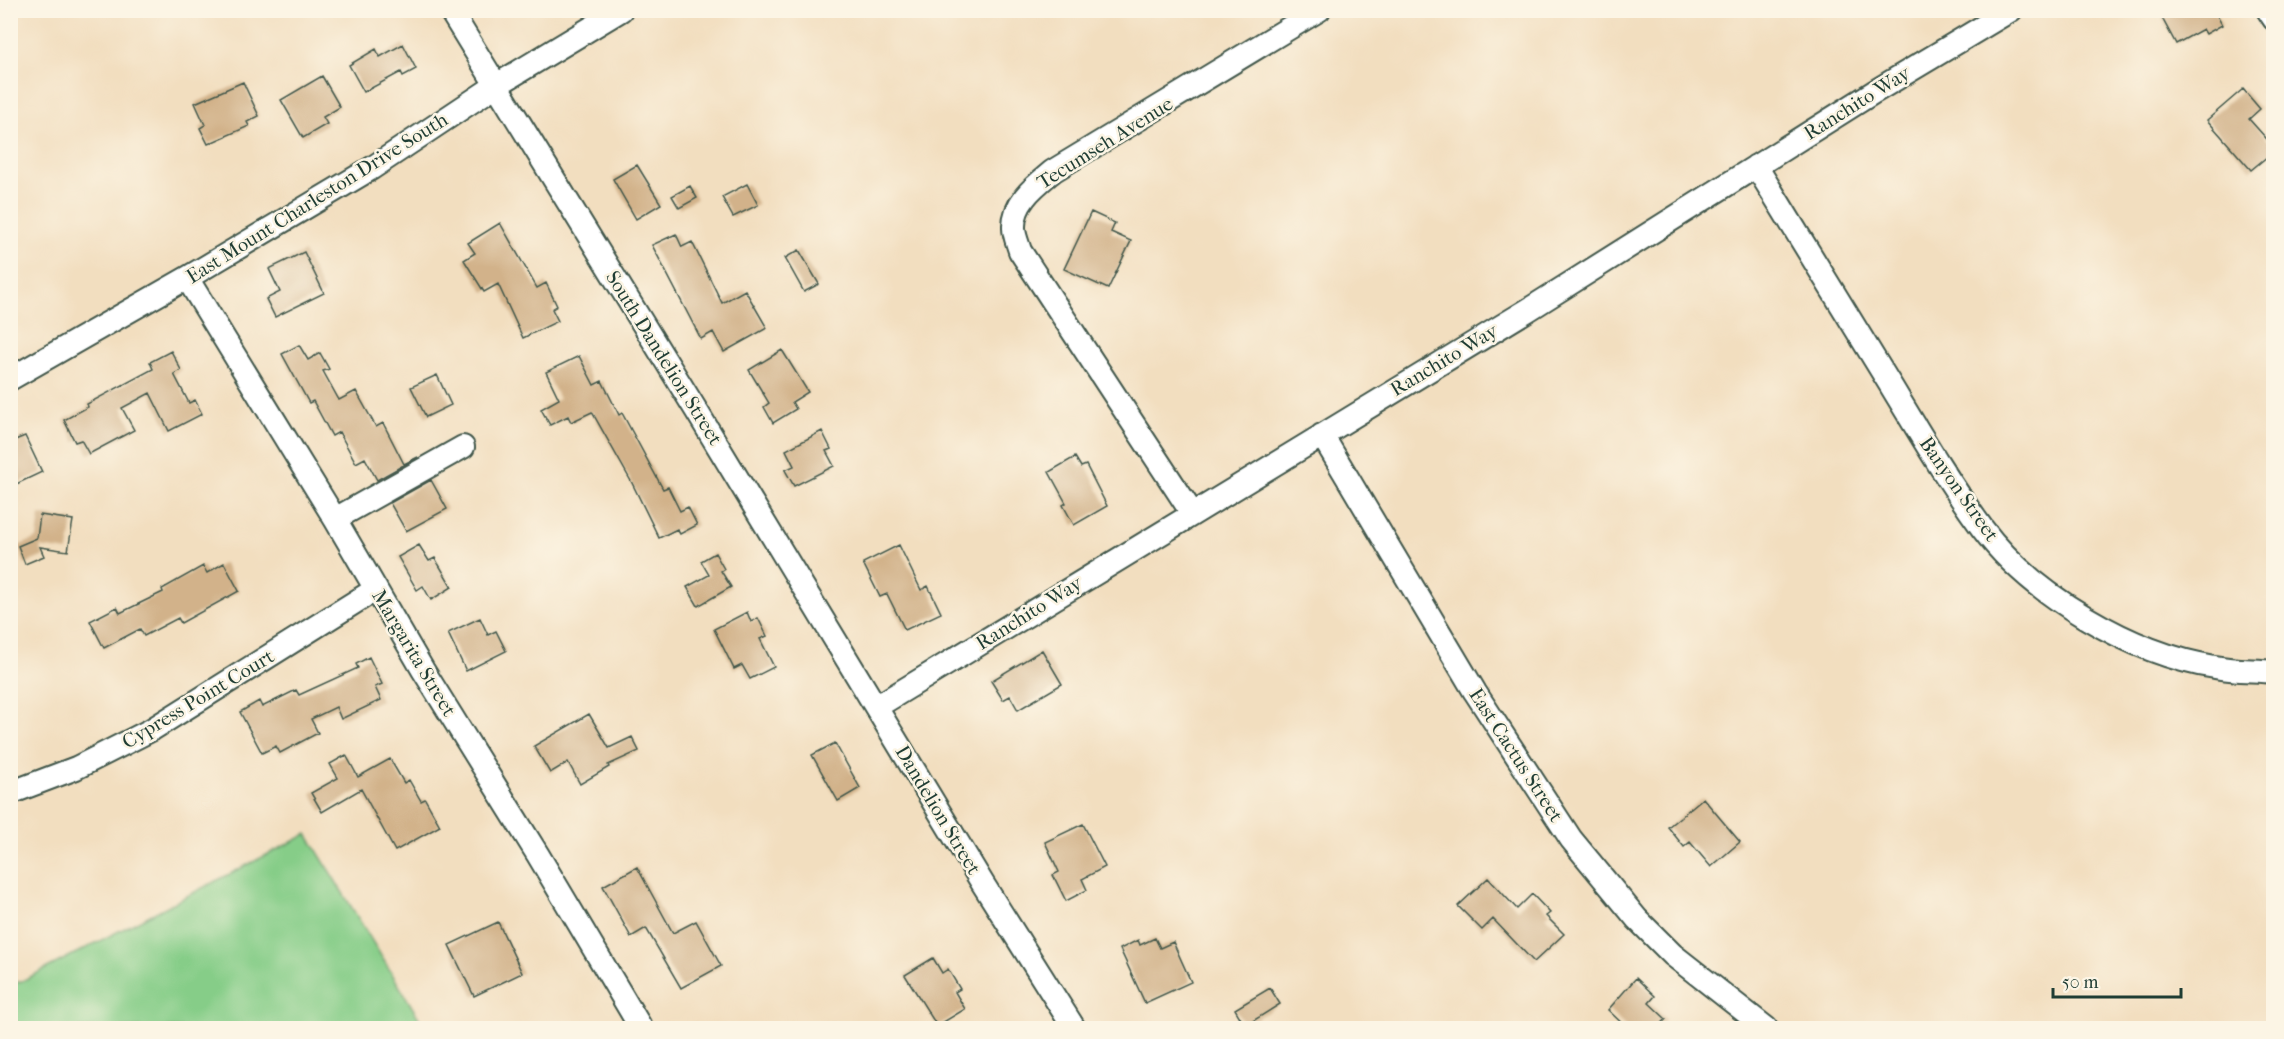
<svg xmlns="http://www.w3.org/2000/svg" width="2284" height="1039" viewBox="0 0 2284 1039" font-family="'IM FELL French Canon',serif">
<style>
.green{fill:#86cd88;stroke:#52855e;stroke-width:1.5}
.building{fill:#d2b28a}
.lines{fill:none;stroke-linecap:round;stroke-linejoin:round}
.minor-casing{stroke:#3f5549;stroke-width:26}
.minor{stroke:#fff;stroke-width:22}
.labels{text-anchor:middle;dominant-baseline:central;stroke-width:5;stroke-linejoin:round;paint-order:stroke}
.street-label{font-size:20px;fill:#1f3d34;stroke:#fcf5e5}
</style>
<rect width="100%" height="100%" fill="#fcf5e5"/>
<filter id="ink" filterUnits="userSpaceOnUse"><feTurbulence type="fractalNoise" baseFrequency=".0167" numOctaves="2"/><feDisplacementMap in="SourceGraphic" scale="12" xChannelSelector="R" yChannelSelector="G"/><feConvolveMatrix kernelMatrix="1 2 1 2 8 2 1 2 1" color-interpolation-filters="sRGB"/></filter>
<filter id="wash" filterUnits="userSpaceOnUse"><feTurbulence type="fractalNoise" baseFrequency=".008" numOctaves="4" result="noise"/><feDisplacementMap in="SourceGraphic" scale="24" xChannelSelector="R" yChannelSelector="G"/><feGaussianBlur stdDeviation="1.35" result="paint"/><feColorMatrix in="noise" values="0 0 0 0 0 0 0 0 0 0 0 0 0 0 0 0 0 1.4 0 .05"/><feComposite in="paint" operator="in"/></filter>
<g filter="url(#wash)">
<rect width="100%" height="100%" fill="#f2debf"/>
<path class="green" d="M 307,834 L 425,1028 L 11,1028 L 11,984 L 22,981 Z"/>
<g id="blocks">
<path class="building" d="M 2176,10 L 2214,10 L 2222,25 L 2206,34 L 2203,29 L 2176,44 L 2162,18 Z
M 403,44 L 416,69 L 403,76 L 401,72 L 364,92 L 349,65 L 376,49 L 380,57 Z
M 322,76 L 340,107 L 323,117 L 327,124 L 303,138 L 281,100 Z
M 243,82 L 259,116 L 247,122 L 249,126 L 208,144 L 200,128 L 205,125 L 195,103 Z
M 2243,89 L 2260,109 L 2249,119 L 2274,147 L 2274,151 L 2251,170 L 2207,120 Z
M 637,165 L 661,204 L 636,219 L 613,179 Z
M 747,184 L 758,205 L 733,217 L 722,197 Z
M 690,186 L 697,198 L 679,208 L 672,196 Z
M 1091,212 L 1115,223 L 1111,232 L 1131,241 L 1108,289 L 1064,269 Z
M 500,223 L 537,288 L 546,283 L 557,306 L 552,309 L 558,321 L 523,338 L 498,284 L 484,292 L 464,260 L 475,253 L 468,243 Z
M 676,234 L 682,247 L 692,242 L 722,303 L 745,290 L 767,328 L 724,352 L 713,332 L 701,339 L 652,245 Z
M 799,250 L 819,284 L 804,292 L 785,258 Z
M 304,252 L 324,293 L 275,317 L 266,299 L 280,292 L 269,269 Z
M 299,345 L 308,360 L 320,353 L 329,369 L 323,371 L 339,400 L 356,391 L 376,427 L 383,423 L 404,464 L 418,457 L 377,480 L 365,458 L 356,463 L 339,432 L 332,436 L 313,401 L 309,403 L 282,354 Z
M 782,350 L 808,392 L 792,402 L 796,409 L 773,423 L 764,407 L 769,403 L 749,370 Z
M 171,351 L 181,370 L 174,374 L 189,403 L 195,400 L 202,414 L 169,431 L 150,393 L 122,408 L 134,430 L 89,454 L 81,440 L 75,442 L 64,420 L 88,407 L 87,404 L 153,369 L 150,362 Z
M 579,356 L 594,385 L 602,381 L 619,415 L 622,413 L 663,489 L 668,487 L 680,511 L 688,507 L 697,525 L 680,534 L 677,529 L 659,538 L 632,483 L 592,412 L 571,422 L 568,416 L 550,425 L 541,409 L 559,399 L 546,372 Z
M 437,375 L 451,405 L 426,417 L 411,387 Z
M 822,431 L 831,449 L 826,451 L 834,466 L 794,486 L 785,470 L 794,466 L 786,450 Z
M 25,436 L 42,472 L 10,487 L 10,442 Z
M 1075,457 L 1081,467 L 1086,465 L 1107,506 L 1074,525 L 1063,505 L 1066,503 L 1049,472 Z
M 431,480 L 447,509 L 406,531 L 390,503 Z
M 40,515 L 73,520 L 68,551 L 40,547 L 44,556 L 25,564 L 18,546 L 37,538 Z
M 419,545 L 429,561 L 435,558 L 452,587 L 431,600 L 423,586 L 417,590 L 398,557 Z
M 899,545 L 921,590 L 928,586 L 941,613 L 905,630 L 887,594 L 880,597 L 863,563 Z
M 715,553 L 724,569 L 721,571 L 731,587 L 698,606 L 687,587 L 709,575 L 701,561 Z
M 224,563 L 239,591 L 181,623 L 178,618 L 144,636 L 140,629 L 104,648 L 90,621 L 117,607 L 120,613 L 163,592 L 162,589 L 203,566 L 207,573 Z
M 747,612 L 751,622 L 758,618 L 767,636 L 760,639 L 774,667 L 750,679 L 742,665 L 734,669 L 714,629 Z
M 480,618 L 488,635 L 496,631 L 506,651 L 466,671 L 448,633 Z
M 1042,650 L 1062,684 L 1018,710 L 1010,696 L 1003,700 L 991,681 Z
M 369,657 L 382,684 L 375,687 L 381,700 L 341,719 L 336,707 L 311,719 L 318,733 L 280,753 L 276,746 L 262,753 L 240,712 L 259,701 L 262,707 L 296,690 L 299,695 L 358,668 L 356,664 Z
M 589,714 L 609,748 L 632,737 L 639,751 L 608,765 L 609,767 L 580,784 L 568,762 L 550,773 L 534,746 Z
M 835,743 L 860,788 L 838,801 L 812,755 Z
M 346,755 L 358,777 L 390,759 L 404,783 L 409,780 L 421,801 L 425,799 L 440,826 L 395,851 L 361,789 L 322,812 L 311,793 L 338,778 L 330,764 Z
M 1703,798 L 1740,842 L 1711,867 L 1690,842 L 1684,847 L 1668,827 Z
M 1083,824 L 1105,867 L 1082,879 L 1087,890 L 1066,901 L 1053,875 L 1059,872 L 1045,842 Z
M 637,867 L 673,933 L 696,921 L 721,966 L 681,988 L 646,928 L 631,937 L 603,886 Z
M 1488,878 L 1517,909 L 1532,894 L 1550,913 L 1546,916 L 1564,934 L 1534,962 L 1493,919 L 1482,930 L 1458,906 Z
M 498,922 L 522,973 L 474,996 L 449,945 Z
M 1155,938 L 1160,948 L 1173,942 L 1191,982 L 1145,1003 L 1120,949 L 1138,940 L 1140,945 Z
M 933,958 L 942,973 L 948,969 L 960,989 L 955,992 L 965,1009 L 937,1026 L 905,975 Z
M 1636,978 L 1655,996 L 1649,1003 L 1666,1019 L 1657,1029 L 1628,1029 L 1608,1010 Z
M 1270,988 L 1280,1004 L 1245,1026 L 1235,1009 Z"/>
</g>
</g>
<g filter="url(#ink)">
<use href="#blocks" fill-opacity="0" stroke="#3f5549" stroke-width="1.5"/>
<g class="lines">
<g class="minor-casing">
<path id="minor" d="M 450,10 L 696,410 L 983,884 L 1074,1028
M 2268,10 L 2274,19
M 1756,166 C 1801,239 1846,313 1891,386 C 1920,434 1949,483 1982,528 C 2032,595 2132,654 2215,667 C 2234,671 2254,670 2274,672
M 187,278 L 335,519 L 423,670 L 538,855 L 641,1028
M 10,379 L 187,278 L 372,168 L 495,86 L 621,10
M 1322,435 L 1475,692 L 1571,839 L 1637,919 L 1673,955 L 1766,1028
M 1192,513 L 1020,251 C 1018,244 1014,235 1014,228 C 1013,202 1035,186 1053,171 L 1319,10
M 335,519 L 463,447
M 876,707 L 1528,310 L 1874,92 L 2011,10
M 10,793 L 76,768 L 151,730 L 376,589"/>
</g>
<use href="#minor" class="minor"/>
</g>
</g>
<g class="labels">
<g class="street-label">
<text transform="translate(1857 103) rotate(-32)">Ranchito Way</text>
<text transform="translate(1105 143) rotate(-32)">Tecumseh Avenue</text>
<text transform="translate(317 198) rotate(-32)">East Mount Charleston Drive South</text>
<text transform="translate(664 358) rotate(58)">South Dandelion Street</text>
<text transform="translate(1444 360) rotate(-31)">Ranchito Way</text>
<text transform="translate(1959 489) rotate(55)">Banyon Street</text>
<text transform="translate(1029 613) rotate(-32)">Ranchito Way</text>
<text transform="translate(414 653) rotate(59)">Margarita Street</text>
<text transform="translate(198 699) rotate(-31)">Cypress Point Court</text>
<text transform="translate(1516 755) rotate(57)">East Cactus Street</text>
<text transform="translate(938 810) rotate(59)">Dandelion Street</text>
</g>
</g>
<rect width="2284" height="1039" fill="none" stroke="#fcf5e5" stroke-width="36"/>
<path d="M2053 988v9h128v-9" fill="none" stroke="#1f3d34" stroke-width="3"/>
<text x="2062" y="988" font-size="18" fill="#1f3d34" stroke="#fcf5e5" stroke-width="4.5" paint-order="stroke">50 m</text>
</svg>
